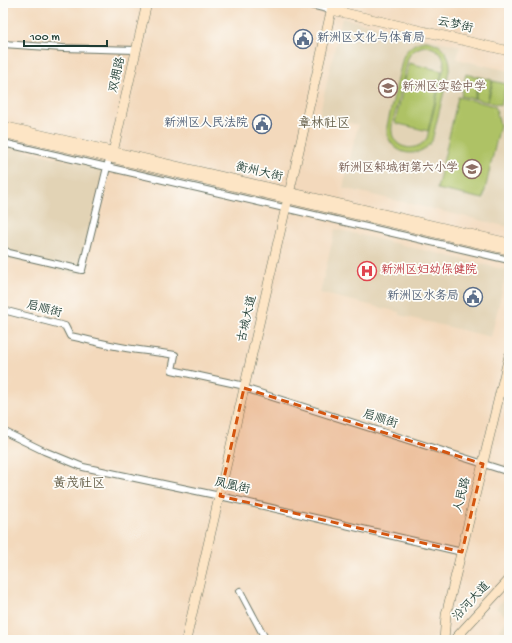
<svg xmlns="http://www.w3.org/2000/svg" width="512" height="643" viewBox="0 0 512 643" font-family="'Gochi Hand','LXGW WenKai TC',sans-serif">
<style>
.built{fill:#e2d3b5}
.green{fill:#aec265;stroke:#66804c;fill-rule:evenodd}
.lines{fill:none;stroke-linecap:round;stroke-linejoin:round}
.street-casing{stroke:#697464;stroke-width:8}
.secondary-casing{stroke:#697464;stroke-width:10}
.street{stroke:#fff;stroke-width:6}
.secondary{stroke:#fde5c5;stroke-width:9}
.marked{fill:#d45610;fill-opacity:0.2;stroke:#d45610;stroke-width:3;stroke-dasharray:8 5;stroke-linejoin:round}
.labels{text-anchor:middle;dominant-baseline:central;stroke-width:3.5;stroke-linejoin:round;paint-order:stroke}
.street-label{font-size:12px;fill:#1f3d34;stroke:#fdfcf7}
.service-label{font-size:12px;fill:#4e5e75;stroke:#fdfcf7;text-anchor:end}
.education-label{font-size:12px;fill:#785e54;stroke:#fdfcf7;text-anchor:start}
.health-label{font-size:12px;fill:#be3a42;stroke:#fdfcf7;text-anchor:start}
.neighbourhood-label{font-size:13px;fill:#645d47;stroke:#fdfcf7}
</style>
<rect width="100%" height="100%" fill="#fdfcf7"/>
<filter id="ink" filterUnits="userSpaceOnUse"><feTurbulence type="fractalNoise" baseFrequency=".025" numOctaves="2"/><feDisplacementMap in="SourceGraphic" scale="8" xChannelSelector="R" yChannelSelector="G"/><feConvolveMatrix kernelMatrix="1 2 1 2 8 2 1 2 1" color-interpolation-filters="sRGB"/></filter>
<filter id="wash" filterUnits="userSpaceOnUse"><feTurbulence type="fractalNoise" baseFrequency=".012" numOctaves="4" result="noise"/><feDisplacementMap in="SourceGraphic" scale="16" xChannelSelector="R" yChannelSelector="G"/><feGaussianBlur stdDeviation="0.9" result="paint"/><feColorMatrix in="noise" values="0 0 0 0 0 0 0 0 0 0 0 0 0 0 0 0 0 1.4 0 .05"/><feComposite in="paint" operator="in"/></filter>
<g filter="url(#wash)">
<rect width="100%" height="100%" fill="#f3d9bc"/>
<path class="built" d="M 342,18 L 460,46 L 457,59 L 509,71 L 502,109 L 504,115 L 509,116 L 509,227 L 343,188 L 358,125 L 319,116 Z
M 3,145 L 103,169 L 78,275 L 3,258 Z
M 335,229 L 507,270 L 491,337 L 399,315 L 399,312 L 320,293 Z
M 509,593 L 509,640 L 495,640 L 494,639 L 508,618 L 496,608 Z"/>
<path class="green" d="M 426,41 C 441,43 450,53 450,67 L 432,141 C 417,163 385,153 387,126 L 403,57 C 408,47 415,42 426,41 ZM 426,46 C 437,48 445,55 444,67 L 427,138 C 418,153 394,150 392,132 C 391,125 394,117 396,110 C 400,93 404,76 408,58 C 412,51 418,47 426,46 Z
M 409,63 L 442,71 L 428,131 L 395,123 Z
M 466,74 L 479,77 L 474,99 L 461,96 Z
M 480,77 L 492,80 L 487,102 L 475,99 Z
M 493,81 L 506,84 L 501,105 L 488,102 Z
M 458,97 L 495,106 L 500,125 L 483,199 L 437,189 Z"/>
</g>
<g filter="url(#ink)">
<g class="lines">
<g class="street-casing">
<path id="street" d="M 302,3 L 332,10
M 3,44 L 63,48 L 136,50
M 3,143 L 509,260
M 3,249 L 9,253 L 82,270 L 108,163
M 3,310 L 65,326 L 70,336 C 89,340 107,345 126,348 C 142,351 159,352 175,355 L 172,370 L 245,386
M 244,388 L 509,472
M 3,431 L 44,451 L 83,467 L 220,496 L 462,552
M 240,591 L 266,640"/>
</g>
<g class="secondary-casing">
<path id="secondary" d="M 332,10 L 509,51
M 3,126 L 509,243
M 3,133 L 509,250
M 113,152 L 147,3
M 186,640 L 333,3
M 444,640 L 446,615 L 509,356
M 454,640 L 509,580"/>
</g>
<use href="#street" class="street"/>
<use href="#secondary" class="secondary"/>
</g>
</g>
<path class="marked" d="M 244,388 L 483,464 L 462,552 L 220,496 Z"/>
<defs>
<g id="civic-ring" transform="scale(1)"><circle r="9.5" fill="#fdfcf7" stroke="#5c6f8a" stroke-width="1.5"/><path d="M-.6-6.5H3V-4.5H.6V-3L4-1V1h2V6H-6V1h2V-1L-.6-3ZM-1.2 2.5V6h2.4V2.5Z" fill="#5c6f8a"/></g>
<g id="school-ring" transform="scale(1)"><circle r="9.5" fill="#fdfcf7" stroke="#8d6e63" stroke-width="1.5"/><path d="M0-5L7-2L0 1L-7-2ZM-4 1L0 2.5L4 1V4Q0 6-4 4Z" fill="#8d6e63"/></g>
<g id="hospital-ring" transform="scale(1)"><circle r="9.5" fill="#fdfcf7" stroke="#e0444e" stroke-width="1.5"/><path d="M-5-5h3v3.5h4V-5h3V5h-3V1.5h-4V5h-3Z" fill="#e0444e"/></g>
</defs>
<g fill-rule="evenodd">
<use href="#civic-ring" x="303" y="39"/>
<use href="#school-ring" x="388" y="88"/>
<use href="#civic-ring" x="262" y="124"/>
<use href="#school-ring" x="472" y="169"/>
<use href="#hospital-ring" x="367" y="271"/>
<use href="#civic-ring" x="473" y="297"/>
</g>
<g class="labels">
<g class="street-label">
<text transform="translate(455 26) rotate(13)">云梦街</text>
<text transform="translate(118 75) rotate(-77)">双拥路</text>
<text transform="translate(259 173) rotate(13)">衡州大街</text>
<text transform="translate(44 310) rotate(15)">启顺街</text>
<text transform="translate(248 319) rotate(-77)">古城大道</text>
<text transform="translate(380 420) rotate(18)">启顺街</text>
<text transform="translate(232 487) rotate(13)">凤凰街</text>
<text transform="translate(463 495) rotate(-76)">人民路</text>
<text transform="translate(472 602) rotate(-47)">沿河大道</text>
</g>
<g class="service-label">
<text x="317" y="39" text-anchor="start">新洲区文化与体育局</text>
<text x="248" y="124">新洲区人民法院</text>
<text x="459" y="297">新洲区水务局</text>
</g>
<g class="education-label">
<text x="402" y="88">新洲区实验中学</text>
<text x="458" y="169" text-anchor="end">新洲区邾城街第六小学</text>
</g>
<g class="health-label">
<text x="381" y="271">新洲区妇幼保健院</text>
</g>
<g class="neighbourhood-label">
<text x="324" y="124">章林社区</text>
<text x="79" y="484">黄茂社区</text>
</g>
</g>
<rect width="512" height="643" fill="none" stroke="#fdfcf7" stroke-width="16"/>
<path d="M24 40v6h83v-6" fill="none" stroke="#1f3d34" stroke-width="2"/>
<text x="30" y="40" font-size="12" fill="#1f3d34" stroke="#fdfcf7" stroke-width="3" paint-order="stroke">100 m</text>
</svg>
